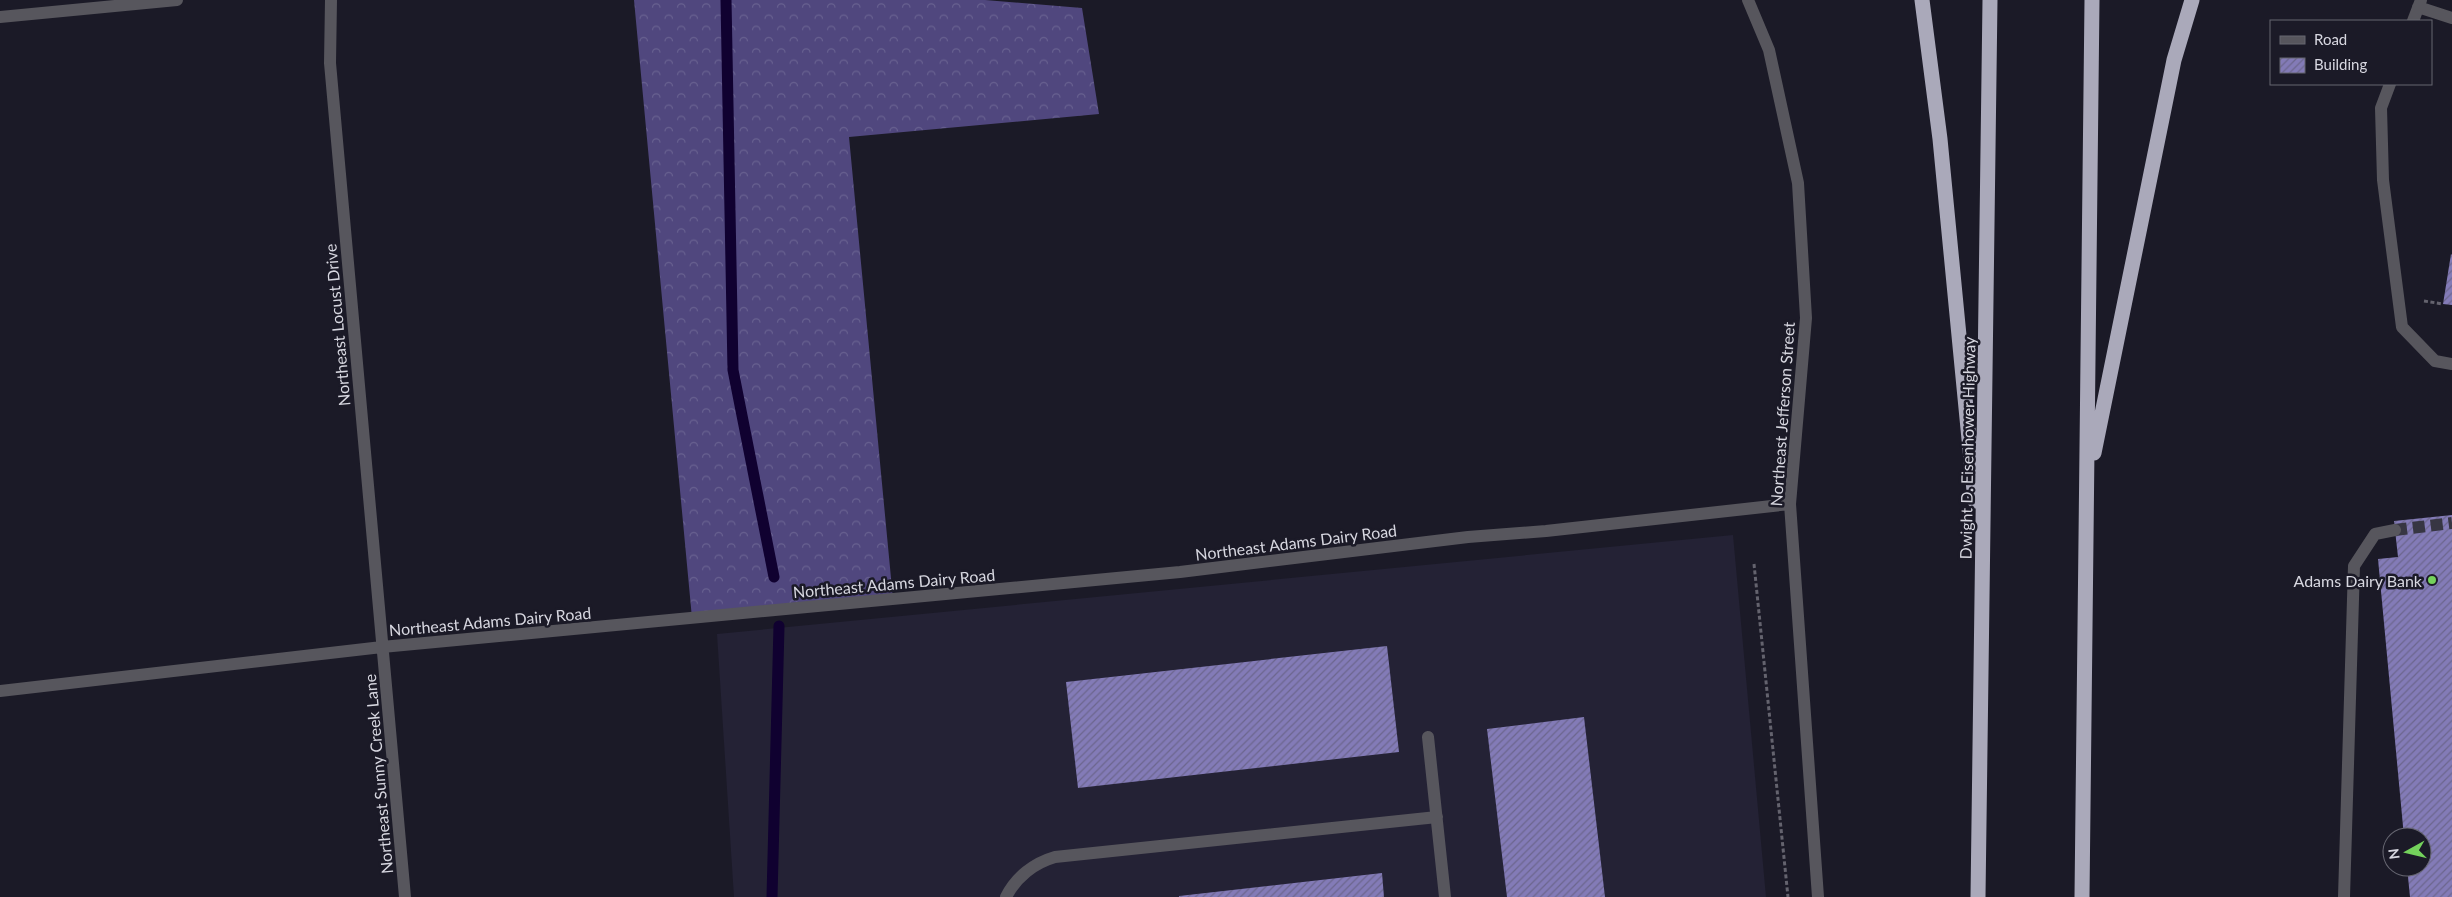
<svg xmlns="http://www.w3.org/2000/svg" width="2452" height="897" viewBox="0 0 2452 897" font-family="Lato,sans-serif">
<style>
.built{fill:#242235}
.forest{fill:url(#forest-crowns)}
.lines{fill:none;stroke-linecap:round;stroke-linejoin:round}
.stream{stroke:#100130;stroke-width:11}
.building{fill:url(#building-hatch)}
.minor-tunnel{stroke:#373643;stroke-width:12;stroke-dasharray:12 6;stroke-linecap:butt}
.path{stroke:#64636e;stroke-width:3;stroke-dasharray:4 2.5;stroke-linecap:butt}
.minor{stroke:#57565d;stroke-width:12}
.highway{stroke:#aaa9ba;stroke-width:15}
.poi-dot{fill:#74d25c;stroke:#1b1a27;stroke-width:2}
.labels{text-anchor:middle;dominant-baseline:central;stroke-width:5;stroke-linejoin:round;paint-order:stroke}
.street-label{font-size:16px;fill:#d7d7e0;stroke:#1b1a27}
.poi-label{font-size:16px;fill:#d7d7e0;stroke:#1b1a27;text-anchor:end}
</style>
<defs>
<pattern id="forest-crowns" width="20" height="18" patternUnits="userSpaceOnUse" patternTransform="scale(1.25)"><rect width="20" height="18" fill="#50477e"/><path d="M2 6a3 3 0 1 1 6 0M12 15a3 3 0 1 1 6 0" fill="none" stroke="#686190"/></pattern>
<pattern id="building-hatch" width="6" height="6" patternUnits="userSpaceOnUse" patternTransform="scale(1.25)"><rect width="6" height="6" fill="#837bb7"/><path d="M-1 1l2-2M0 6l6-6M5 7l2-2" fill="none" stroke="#6c668e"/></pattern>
</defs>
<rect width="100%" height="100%" fill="#1b1a27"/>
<path class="built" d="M 1733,535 L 1766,897 L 734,897 L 717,634 Z"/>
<path class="forest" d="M 634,0 L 985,0 L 1082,8 L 1099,114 L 849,137 L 893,599 L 692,618 Z"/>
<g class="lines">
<path class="stream" d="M 726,0 L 733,370 L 774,577
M 772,897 L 779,626"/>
</g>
<path class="building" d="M 2451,254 L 2452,255 L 2452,305 L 2443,304 Z
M 2452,515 L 2452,897 L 2410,897 L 2407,867 L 2422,867 L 2422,837 L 2404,837 L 2378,559 L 2398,557 L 2394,521 Z
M 1387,646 L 1399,752 L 1078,788 L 1066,682 Z
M 1584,717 L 1605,897 L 1507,897 L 1487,729 Z
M 1382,873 L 1384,897 L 1179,897 L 1179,896 Z"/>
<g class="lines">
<path class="minor-tunnel" d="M 2395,530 L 2452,523"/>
<path class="path" d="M 2424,301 L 2443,304
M 1754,564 L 1788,897"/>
<path class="minor" d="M 331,0 L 330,63 L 405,897
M 1748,0 L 1769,50 L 1798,183 L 1806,318 L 1790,504 L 1818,897
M 2418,7 L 2452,18
M 0,17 L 177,0
M 2413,21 L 2421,0
M 2390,84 L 2381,108 L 2383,180 L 2402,327 L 2435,361 L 2452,364
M 0,691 L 382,647 L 1180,572 L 1468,537 L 1546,531 L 1790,504
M 1428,737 L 1445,897
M 1006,897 C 1016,877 1034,863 1055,857 L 1437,817
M 2344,897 L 2354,566 L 2375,534 L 2395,530"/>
<path class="highway" d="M 1922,0 L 1940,139 L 1975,501
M 2094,453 L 2174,60 L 2192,0
M 1978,897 L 1990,0
M 2082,897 L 2092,0"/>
</g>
<circle class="poi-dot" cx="2432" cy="580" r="5"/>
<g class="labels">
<g class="street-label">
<text transform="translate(337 325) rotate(-95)">Northeast Locust Drive</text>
<text transform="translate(1782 414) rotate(-86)">Northeast Jefferson Street</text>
<text transform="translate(1967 448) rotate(-89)">Dwight D. Eisenhower Highway</text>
<text transform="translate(1296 542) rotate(-7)">Northeast Adams Dairy Road</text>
<text transform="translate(894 583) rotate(-5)">Northeast Adams Dairy Road</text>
<text transform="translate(490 621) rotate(-5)">Northeast Adams Dairy Road</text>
<text transform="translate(378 774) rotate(-95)">Northeast Sunny Creek Lane</text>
</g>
<g class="poi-label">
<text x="2422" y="580">Adams Dairy Bank</text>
</g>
</g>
<rect x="2270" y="20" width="162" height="65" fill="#1b1a27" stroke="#666671"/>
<rect x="2280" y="36" width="25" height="8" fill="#57565d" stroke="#666671"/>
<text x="2314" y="45" font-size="15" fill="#d7d7e0">Road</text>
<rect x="2280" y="58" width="25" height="15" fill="url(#building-hatch)" stroke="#666671"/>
<text x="2314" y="70" font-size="15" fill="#d7d7e0">Building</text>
<g transform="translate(2407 852) rotate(262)"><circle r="24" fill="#1b1a27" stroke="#666671"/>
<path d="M0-4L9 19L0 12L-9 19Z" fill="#74d25c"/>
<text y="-8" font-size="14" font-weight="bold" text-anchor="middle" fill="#d7d7e0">N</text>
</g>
</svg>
